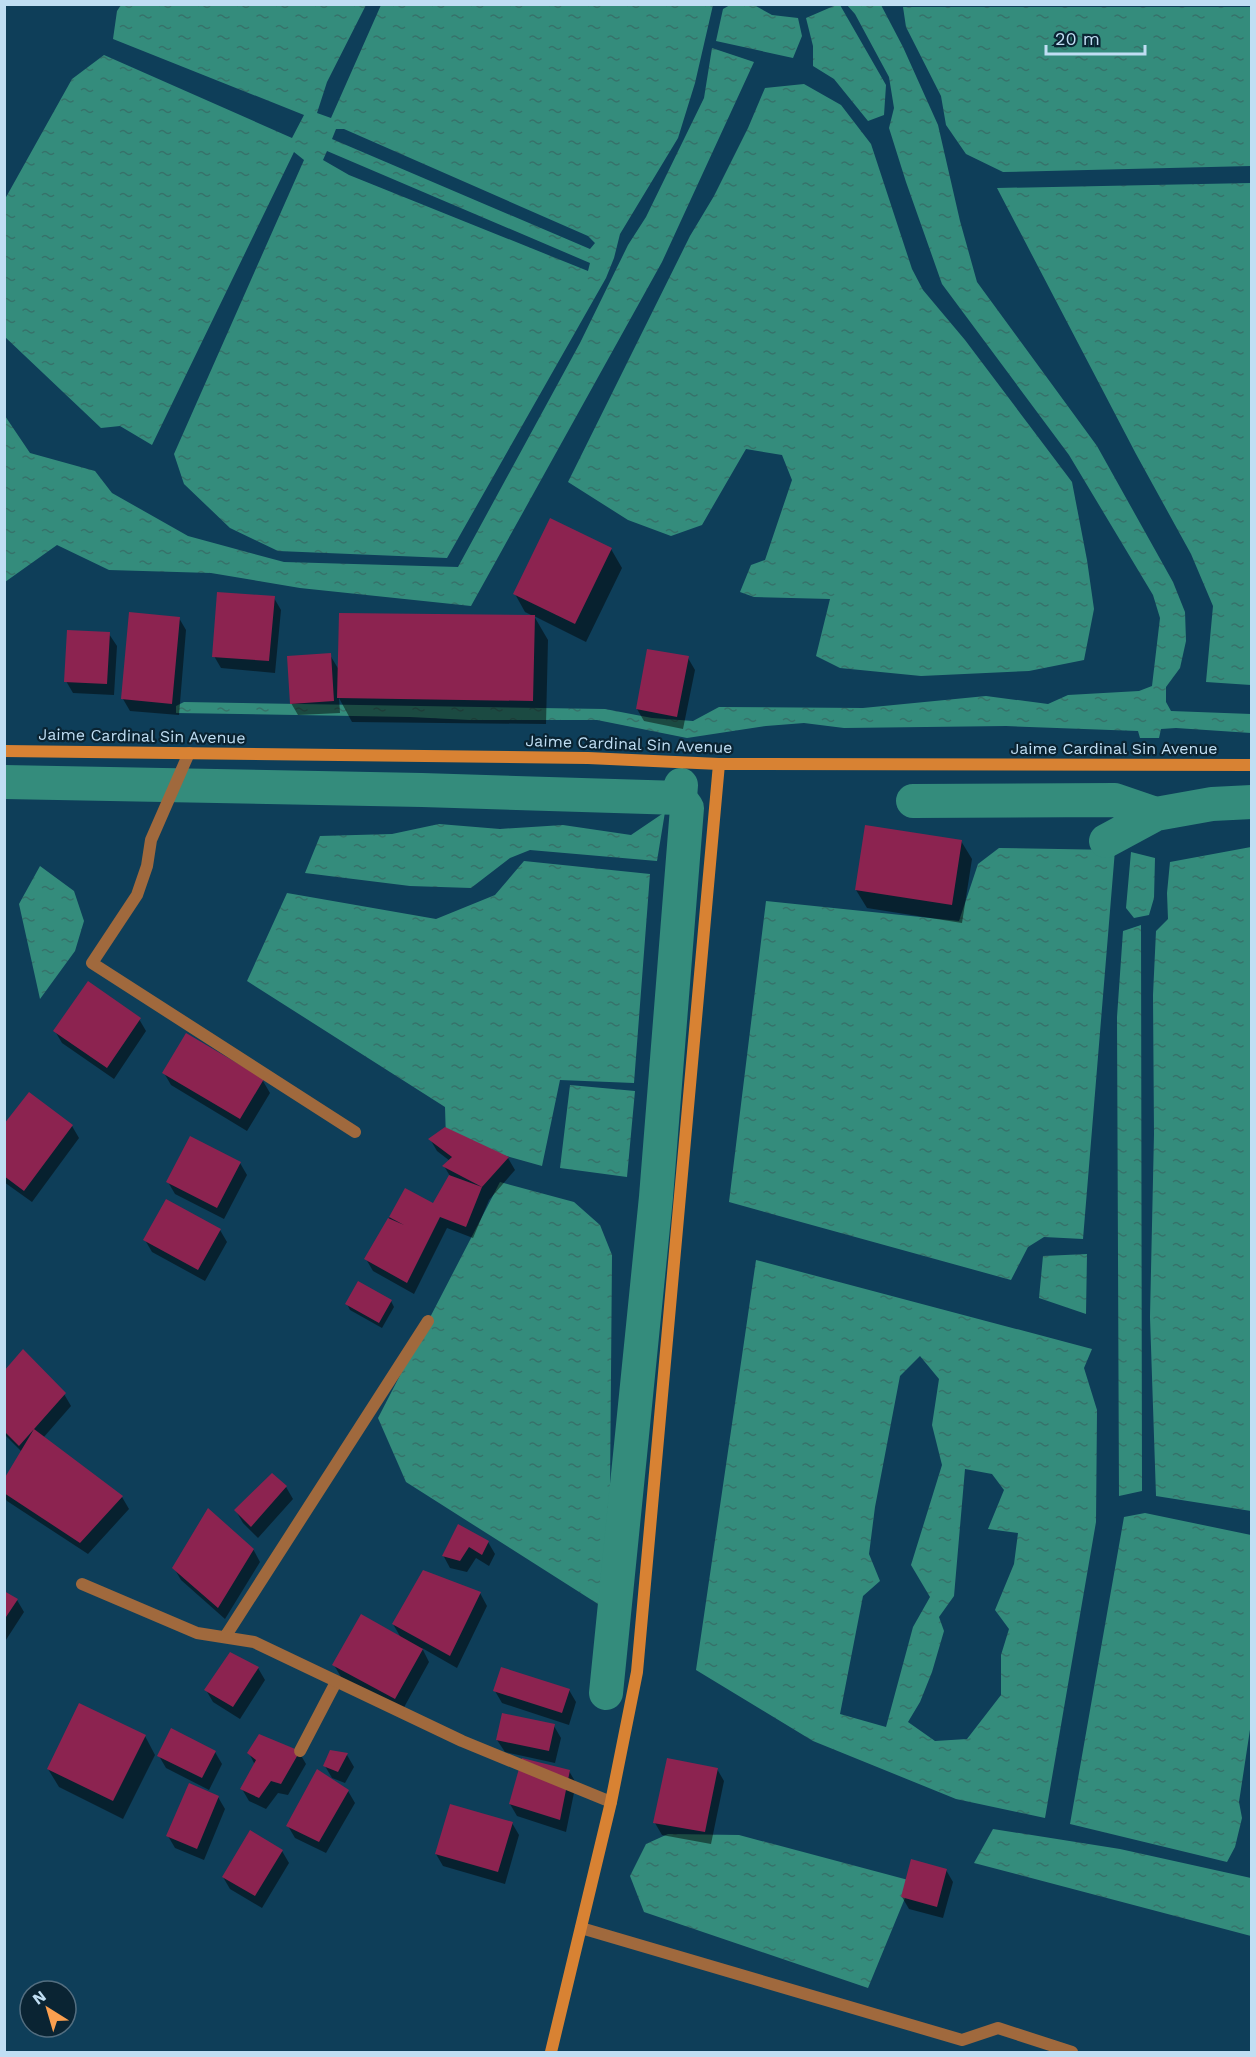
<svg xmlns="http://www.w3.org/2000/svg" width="1256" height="2057" viewBox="0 0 1256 2057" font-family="'Work Sans',sans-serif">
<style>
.water{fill:url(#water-ripples);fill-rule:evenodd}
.shadow{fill:#0007}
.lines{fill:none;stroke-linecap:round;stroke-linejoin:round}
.canal{stroke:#348c7c;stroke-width:34}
.building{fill:#8c2350}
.lane{stroke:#a0693d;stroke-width:12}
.street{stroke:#a0693d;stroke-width:12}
.secondary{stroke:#d88233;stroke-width:12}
.labels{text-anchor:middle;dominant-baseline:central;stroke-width:4.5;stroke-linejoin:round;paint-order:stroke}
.street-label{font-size:16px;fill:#c0def3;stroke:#0a2433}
</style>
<defs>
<pattern id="water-ripples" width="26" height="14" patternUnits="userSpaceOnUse" patternTransform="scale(1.5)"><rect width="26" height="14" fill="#348c7c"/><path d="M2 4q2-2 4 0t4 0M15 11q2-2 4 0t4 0" fill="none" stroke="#36726a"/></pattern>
</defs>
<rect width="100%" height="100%" fill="#0e3e59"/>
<path class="water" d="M 121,5 L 366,5 L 327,82 L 317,113 L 331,118 L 381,5 L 713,5 L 695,83 L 678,138 L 620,234 L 614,258 L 606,278 L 447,558 L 278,551 L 230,528 L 184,484 L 174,454 L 304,160 L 294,152 L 152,445 L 120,426 L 101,428 L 5,337 L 5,199 L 72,79 L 104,55 L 292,138 L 304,115 L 113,39 L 117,11 ZM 336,129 L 344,129 L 588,236 L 595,243 L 590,249 L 332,139 ZM 327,151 L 590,263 L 588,271 L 349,175 L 323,160 Z
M 730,5 L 754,5 L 772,15 L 798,18 L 802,36 L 793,58 L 716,41 L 723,9 Z
M 836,5 L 840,5 L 886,85 L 884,115 L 868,121 L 834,79 L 813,66 L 813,46 L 806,18 Z
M 881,5 L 903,47 L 938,125 L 960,221 L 977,282 L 1097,446 L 1173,582 L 1185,612 L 1186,641 L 1180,668 L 1166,687 L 1166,702 L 1171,711 L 1251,714 L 1251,733 L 1176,728 L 1161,729 L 1159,738 L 1140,738 L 1138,731 L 1006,726 L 844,728 L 804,723 L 766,726 L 687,738 L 597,720 L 470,720 L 410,717 L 176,713 L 176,706 L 184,702 L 605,709 L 652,718 L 693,721 L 719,707 L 863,708 L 986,696 L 1048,704 L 1068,695 L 1139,691 L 1152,686 L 1160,618 L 1153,595 L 1069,455 L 942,284 L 906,182 L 889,128 L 894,108 L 889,77 L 855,14 L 847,5 Z
M 903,7 L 1251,7 L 1251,166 L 1003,172 L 966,154 L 946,125 L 941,96 L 906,27 Z
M 712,48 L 754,62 L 662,262 L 471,606 L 300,588 L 211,573 L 109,570 L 57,545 L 5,582 L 5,416 L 30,453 L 95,471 L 112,493 L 188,536 L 284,562 L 458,567 L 580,343 L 628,245 L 646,217 L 704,98 Z
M 804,84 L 841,105 L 871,144 L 912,269 L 923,290 L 965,340 L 1072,482 L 1087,560 L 1094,609 L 1084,660 L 1029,671 L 921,676 L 840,668 L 816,656 L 830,599 L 754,597 L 740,592 L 751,565 L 765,560 L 792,480 L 782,455 L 746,449 L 702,525 L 671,536 L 628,520 L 568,482 L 690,236 L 714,196 L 748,128 L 765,88 Z
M 1251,183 L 1252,183 L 1251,685 L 1206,682 L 1213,606 L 1191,554 L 1136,454 L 997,188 Z
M 1198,797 L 1251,797 L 1251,810 L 1233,811 L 1167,826 L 1166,798 L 1177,802 Z
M 665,812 L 657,861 L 530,850 L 510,858 L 471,888 L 410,886 L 305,873 L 320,836 L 392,834 L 439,824 L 500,829 L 563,825 L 631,835 Z
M 1251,847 L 1252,847 L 1251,1511 L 1156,1496 L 1150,1317 L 1154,1134 L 1153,995 L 1156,931 L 1168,919 L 1167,893 L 1170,862 Z
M 999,848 L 1115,850 L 1083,1239 L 1044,1237 L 1028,1247 L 1011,1280 L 729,1202 L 766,901 L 959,921 L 978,864 Z
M 1131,852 L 1155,858 L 1154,898 L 1149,915 L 1134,918 L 1126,908 Z
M 524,861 L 650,874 L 634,1083 L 560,1080 L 542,1166 L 446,1139 L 445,1107 L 247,981 L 287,893 L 436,919 L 495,895 Z
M 40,866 L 74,891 L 84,921 L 75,951 L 40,999 L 19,904 Z
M 1141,925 L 1142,1491 L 1119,1496 L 1117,1017 L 1123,931 Z
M 570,1085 L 635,1091 L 627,1177 L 560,1168 Z
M 500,1182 L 574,1202 L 600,1225 L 612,1255 L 609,1611 L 406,1482 L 378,1418 Z
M 1087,1254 L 1086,1314 L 1039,1298 L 1043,1256 Z
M 756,1260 L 1092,1349 L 1084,1368 L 1097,1410 L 1096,1522 L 1045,1818 L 956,1799 L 813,1741 L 696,1670 ZM 920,1356 L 939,1379 L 932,1425 L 942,1465 L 911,1565 L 930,1597 L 913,1627 L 886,1727 L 840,1714 L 863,1596 L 880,1581 L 869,1554 L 875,1507 L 900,1376 ZM 965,1469 L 992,1474 L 1004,1490 L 988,1529 L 1018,1533 L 1014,1564 L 995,1610 L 1009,1629 L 1001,1655 L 1001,1695 L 967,1739 L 935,1741 L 908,1722 L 920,1702 L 932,1672 L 944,1631 L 939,1617 L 954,1596 Z
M 1145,1513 L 1251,1535 L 1251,1723 L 1239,1802 L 1242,1818 L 1235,1847 L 1227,1862 L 1070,1824 L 1124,1517 Z
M 993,1829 L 1120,1849 L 1251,1878 L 1251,1936 L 974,1863 Z
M 668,1834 L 739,1835 L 912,1881 L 868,1988 L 644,1912 L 630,1876 L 646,1844 Z"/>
<path class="shadow" d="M 611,549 L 622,568 L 586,642 L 534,616 L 548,640 L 546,724 L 352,722 L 339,698 L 340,713 L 298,715 L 291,703 L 330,655 L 339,670 L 533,616 L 525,612 L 515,594 Z
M 274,598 L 281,610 L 275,673 L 221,668 L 214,656 Z
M 179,618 L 186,630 L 179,715 L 130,711 L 123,699 Z
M 109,634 L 117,646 L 114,695 L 73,693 L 66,681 Z
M 688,658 L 695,670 L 683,729 L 644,721 L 637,709 Z
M 961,841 L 972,859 L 962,923 L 867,908 L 856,890 Z
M 139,1019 L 146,1031 L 114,1079 L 62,1043 L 55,1031 Z
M 164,1073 L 263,1081 L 270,1093 L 247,1131 L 171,1085 Z
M 4,1126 L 72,1126 L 79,1138 L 32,1202 L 4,1182 Z
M 430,1139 L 508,1158 L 515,1170 L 489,1200 L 473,1238 L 447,1228 L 414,1294 L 373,1271 L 366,1259 L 405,1190 L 434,1205 L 450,1176 L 444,1166 L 450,1161 L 437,1151 Z
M 240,1163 L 247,1175 L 224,1219 L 175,1194 L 168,1182 Z
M 220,1230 L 227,1242 L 205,1281 L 152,1252 L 145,1240 Z
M 391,1301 L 394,1307 L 382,1328 L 350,1310 L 347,1304 Z
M 4,1374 L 64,1394 L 71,1406 L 43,1438 L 122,1497 L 129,1509 L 88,1554 L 7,1501 L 4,1496 L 4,1482 L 22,1452 L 4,1434 Z
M 286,1487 L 293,1499 L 258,1538 L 243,1523 L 236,1511 Z
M 458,1526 L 488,1542 L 495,1554 L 489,1566 L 476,1558 L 467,1572 L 450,1568 L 443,1555 Z
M 253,1549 L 260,1562 L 225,1619 L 181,1580 L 174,1568 Z
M 4,1592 L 17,1600 L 24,1612 L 4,1643 Z
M 480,1593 L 487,1606 L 457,1668 L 422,1648 L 429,1662 L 402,1711 L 341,1677 L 334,1665 L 401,1638 L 393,1624 Z
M 258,1668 L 265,1680 L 240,1719 L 213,1702 L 206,1690 Z
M 569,1690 L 576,1702 L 569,1725 L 502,1703 L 495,1691 Z
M 554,1726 L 561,1738 L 555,1763 L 505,1752 L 497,1740 Z
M 145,1736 L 155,1755 L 123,1819 L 59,1787 L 48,1769 Z
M 215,1752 L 222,1764 L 209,1790 L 166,1768 L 159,1756 Z
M 299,1752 L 306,1764 L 288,1795 L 278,1793 L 266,1809 L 249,1801 L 242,1789 L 255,1765 L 249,1753 Z
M 331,1752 L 347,1755 L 354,1767 L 345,1783 L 332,1778 L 325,1766 Z
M 717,1769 L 724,1781 L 711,1844 L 662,1835 L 655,1823 Z
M 569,1771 L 576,1783 L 566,1832 L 517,1816 L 510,1804 Z
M 348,1791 L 355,1803 L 326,1853 L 295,1838 L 288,1826 Z
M 218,1797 L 225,1809 L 204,1860 L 175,1848 L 168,1836 Z
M 512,1823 L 519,1835 L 505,1884 L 443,1866 L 436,1854 Z
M 282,1851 L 289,1863 L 262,1908 L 230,1889 L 223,1877 Z
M 946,1870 L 953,1882 L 943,1918 L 909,1909 L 902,1897 Z"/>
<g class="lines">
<path class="canal" d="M 4,782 L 422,790 L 680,798
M 913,801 L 1115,800 L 1156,814
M 1106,841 L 1156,814 L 1212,804 L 1252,802
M 606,1693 L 656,1197 L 687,808 L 680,798 L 681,785"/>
</g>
<path class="building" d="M 550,518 L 612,548 L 575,624 L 513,594 Z
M 217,592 L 275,596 L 269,661 L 212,657 Z
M 129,612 L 180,617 L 172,704 L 121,699 Z
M 339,613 L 535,615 L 533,701 L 337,698 Z
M 67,630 L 110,632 L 107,684 L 64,682 Z
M 647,649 L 689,656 L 677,717 L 636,709 Z
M 331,653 L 334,701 L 290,704 L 287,656 Z
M 865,825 L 962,840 L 952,905 L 855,890 Z
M 88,981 L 141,1018 L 107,1068 L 53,1031 Z
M 186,1033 L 264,1079 L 240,1119 L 162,1073 Z
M 29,1092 L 73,1125 L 24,1191 L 4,1176 L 4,1124 Z
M 445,1127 L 509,1157 L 482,1187 L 466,1227 L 440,1217 L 407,1283 L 364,1259 L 388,1218 L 404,1225 L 389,1217 L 405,1188 L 433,1203 L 449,1175 L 482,1187 L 442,1166 L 452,1157 L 428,1139 Z
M 190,1136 L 241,1162 L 217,1208 L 166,1182 Z
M 166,1199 L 221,1229 L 198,1270 L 143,1240 Z
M 358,1281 L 392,1300 L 379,1323 L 345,1304 Z
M 23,1349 L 66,1393 L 19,1446 L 4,1431 L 4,1371 Z
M 34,1429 L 123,1496 L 80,1543 L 4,1493 L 4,1479 Z
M 272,1473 L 287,1486 L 251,1527 L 234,1510 Z
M 208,1508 L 254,1549 L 218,1608 L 172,1568 Z
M 458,1524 L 489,1541 L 482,1555 L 469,1547 L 460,1561 L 442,1556 Z
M 423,1570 L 481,1592 L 450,1656 L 392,1624 Z
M 4,1591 L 18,1599 L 4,1620 Z
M 361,1614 L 423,1649 L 395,1699 L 332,1665 Z
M 230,1652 L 259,1667 L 233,1707 L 204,1690 Z
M 501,1667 L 570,1689 L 562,1713 L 493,1691 Z
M 79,1703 L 146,1735 L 113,1801 L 47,1769 Z
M 502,1713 L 555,1724 L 549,1751 L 496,1740 Z
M 171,1728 L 216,1751 L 202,1778 L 157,1756 Z
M 259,1734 L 300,1751 L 281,1784 L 271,1781 L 259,1798 L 240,1789 L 256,1760 L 247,1753 Z
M 330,1750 L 348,1753 L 338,1772 L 323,1766 Z
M 522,1758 L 570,1770 L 560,1820 L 509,1804 Z
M 667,1758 L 718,1768 L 705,1832 L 653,1823 Z
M 317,1769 L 349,1790 L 319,1842 L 286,1826 Z
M 189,1783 L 219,1796 L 197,1849 L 166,1836 Z
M 450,1804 L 513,1822 L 498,1872 L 435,1854 Z
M 250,1830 L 283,1850 L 255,1896 L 222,1877 Z
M 911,1859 L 947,1869 L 937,1907 L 901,1897 Z"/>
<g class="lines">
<path class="lane" d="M 300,1751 L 336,1682"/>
<path class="street" d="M 189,753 L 151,840 L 147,866 L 137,895 L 92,963 L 355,1132
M 82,1584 L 197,1633 L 254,1642 L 462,1741 L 611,1802
M 225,1637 L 428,1321
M 581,1928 L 962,2040 L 998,2028 L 1072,2052"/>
<path class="secondary" d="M 4,751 L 588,758 L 719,764 L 1252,765
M 551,2052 L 611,1802 L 637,1672 L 719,764"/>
</g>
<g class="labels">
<g class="street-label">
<text transform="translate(142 736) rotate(1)">Jaime Cardinal Sin Avenue</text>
<text transform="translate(629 744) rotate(2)">Jaime Cardinal Sin Avenue</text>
<text x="1114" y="748">Jaime Cardinal Sin Avenue</text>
</g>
</g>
<rect width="1256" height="2057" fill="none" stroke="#c0def3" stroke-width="12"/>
<g transform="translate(48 2009) rotate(323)"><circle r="28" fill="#0a2433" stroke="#536e80" stroke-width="1.5"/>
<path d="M0-4.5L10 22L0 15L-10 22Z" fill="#fa9f4f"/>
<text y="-9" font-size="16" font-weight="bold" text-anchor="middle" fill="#c0def3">N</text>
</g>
<path d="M1046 45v9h99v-9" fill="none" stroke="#c0def3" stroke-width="3"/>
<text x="1055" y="45" font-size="18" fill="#c0def3" stroke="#0a2433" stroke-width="4.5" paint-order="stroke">20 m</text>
</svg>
